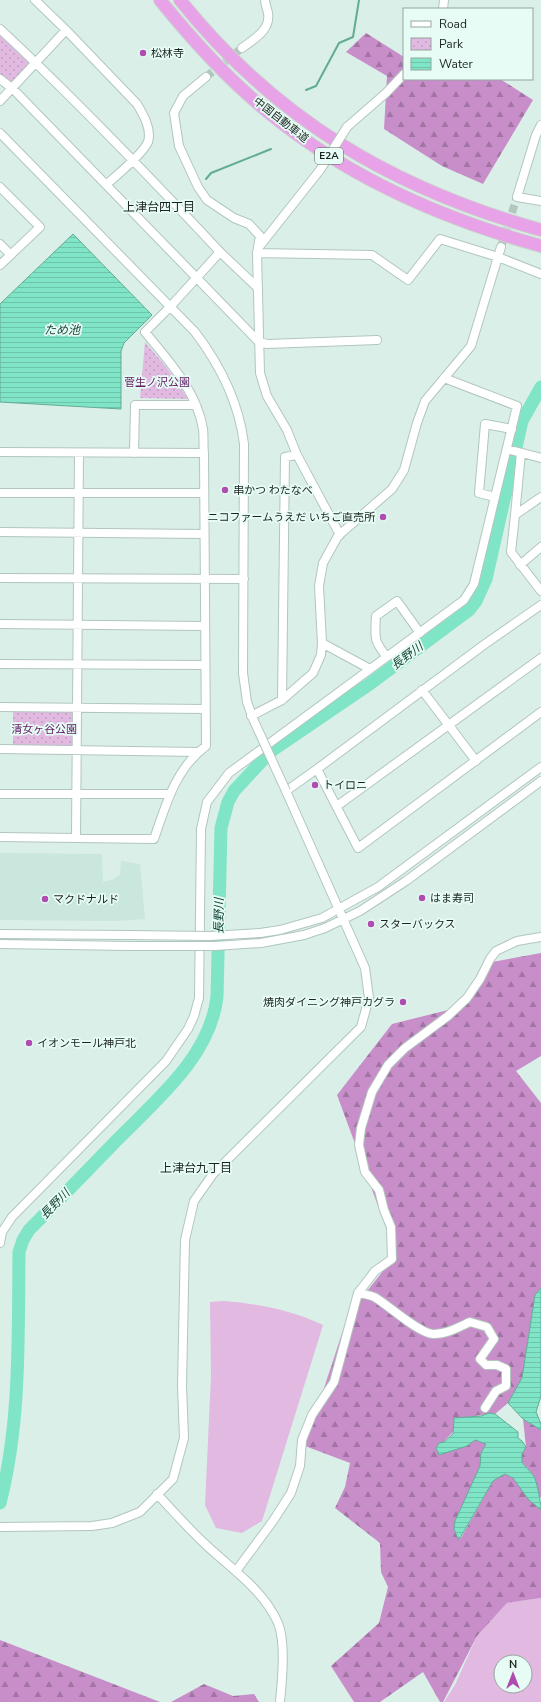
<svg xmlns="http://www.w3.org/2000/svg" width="541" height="1702" viewBox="0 0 541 1702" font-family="'Nunito Sans','Noto Sans JP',sans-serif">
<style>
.built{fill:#c9e7dc}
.grass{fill:#e1b9e1;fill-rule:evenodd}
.forest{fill:url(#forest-firs)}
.park{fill:url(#park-dots)}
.water{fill:url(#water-rules);stroke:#62ab95}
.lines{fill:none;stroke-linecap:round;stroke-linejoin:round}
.stream{stroke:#62ab95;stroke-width:2}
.river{stroke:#80e5c7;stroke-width:13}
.minor-tunnel{stroke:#b4c6c0;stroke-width:8;stroke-dasharray:8 4;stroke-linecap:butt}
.minor-casing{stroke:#b1c6be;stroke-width:10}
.highway-casing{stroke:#cdcfce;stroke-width:14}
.minor{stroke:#fff;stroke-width:8}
.highway{stroke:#e7a2e8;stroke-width:12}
.minor-bridge-casing{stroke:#b1c6be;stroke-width:10;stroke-linecap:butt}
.minor-bridge{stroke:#fff;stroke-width:8}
.poi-dot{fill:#ae4cb2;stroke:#e7fcf5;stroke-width:1.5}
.labels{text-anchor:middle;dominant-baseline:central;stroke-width:3.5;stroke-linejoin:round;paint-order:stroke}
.shield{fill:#e7fcf5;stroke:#586460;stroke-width:1}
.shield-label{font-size:10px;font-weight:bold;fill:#1b2320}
.poi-label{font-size:11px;fill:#1b2320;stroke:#e7fcf5;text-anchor:start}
.street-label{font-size:11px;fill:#1b2320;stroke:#e7fcf5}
.park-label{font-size:11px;fill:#652068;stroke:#e7fcf5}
.neighbourhood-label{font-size:12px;fill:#1b2320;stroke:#e7fcf5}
.water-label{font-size:12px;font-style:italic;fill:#103f33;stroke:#e7fcf5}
</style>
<defs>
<pattern id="forest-firs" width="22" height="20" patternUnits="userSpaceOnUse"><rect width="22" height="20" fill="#c88ec9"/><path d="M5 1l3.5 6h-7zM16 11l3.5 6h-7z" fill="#a274a3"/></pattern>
<pattern id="park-dots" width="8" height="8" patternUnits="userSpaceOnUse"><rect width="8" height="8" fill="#e1b9e1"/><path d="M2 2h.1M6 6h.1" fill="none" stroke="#c09fc1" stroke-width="1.8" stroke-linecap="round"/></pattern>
<pattern id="water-rules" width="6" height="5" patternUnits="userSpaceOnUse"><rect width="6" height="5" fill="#80e5c7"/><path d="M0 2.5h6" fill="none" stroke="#6ec4ab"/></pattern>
</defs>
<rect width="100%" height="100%" fill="#daefe8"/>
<path class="built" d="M 0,853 L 102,854 L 103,882 L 114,879 L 120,874 L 121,861 L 140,864 L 145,919 L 117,921 L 0,920 Z"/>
<path class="grass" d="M 224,1301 C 260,1304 291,1310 323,1325 L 262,1521 L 242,1533 L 216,1528 L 205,1505 L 211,1376 L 210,1302 Z
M 541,1598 L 541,1702 L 444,1702 L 455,1685 L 477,1636 L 507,1603 ZM 501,1662 L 525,1662 L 525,1686 L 501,1686 Z"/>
<path class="forest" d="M 366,33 L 404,57 L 404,79 L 500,79 L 533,100 L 483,184 L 442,166 L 384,129 L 387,76 L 346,52 Z
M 541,953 L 541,1056 L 516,1071 L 541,1103 L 541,1288 L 535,1295 L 522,1378 L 508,1403 L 495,1414 C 491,1413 475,1416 470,1417 C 463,1420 443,1443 436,1450 L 467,1446 L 475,1440 L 486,1444 L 481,1453 L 480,1466 L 455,1521 L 458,1539 L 461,1538 L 493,1481 L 505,1474 L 513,1478 L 528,1499 L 541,1510 L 541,1598 L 507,1603 L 477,1636 L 443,1702 L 440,1702 L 423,1672 L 380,1702 L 354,1702 L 331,1666 L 379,1623 L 388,1587 L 381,1572 L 380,1543 L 335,1508 L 345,1487 L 350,1463 L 305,1446 L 348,1315 L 383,1271 L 391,1241 L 337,1095 L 392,1024 L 460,1007 L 492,962 Z
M 523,1419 L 541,1430 L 541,1498 L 537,1492 L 534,1476 L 522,1462 L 522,1454 L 526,1447 Z
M 0,1640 L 160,1702 L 0,1702 Z
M 204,1684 L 233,1696 L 254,1694 L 259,1702 L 171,1702 Z"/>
<path class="park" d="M 0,35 L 31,64 L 12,83 L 9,82 L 0,75 Z
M 145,342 L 167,368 L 188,399 L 140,398 Z
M 13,710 L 76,711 L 75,748 L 13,747 Z"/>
<path class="water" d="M 73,234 L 152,315 L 124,343 L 121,351 L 121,409 L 0,402 L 0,304 Z
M 541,1288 L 541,1396 L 536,1412 L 541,1424 L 541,1430 L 523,1419 L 508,1403 L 522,1378 L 535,1295 Z
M 489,1413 L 495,1414 L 518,1432 L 518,1438 L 522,1441 L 526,1447 L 522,1454 L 522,1462 C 525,1467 529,1470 533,1475 C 537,1480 541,1503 541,1510 L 528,1499 L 513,1478 L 505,1474 L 503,1475 L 493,1481 L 460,1538 L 458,1539 L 454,1529 L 455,1521 L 480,1466 L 481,1453 L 486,1444 L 475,1440 L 467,1446 L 439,1455 L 436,1448 L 439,1443 L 444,1442 L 453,1434 L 454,1418 L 481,1416 Z"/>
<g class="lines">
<path class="stream" d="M 306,90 L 316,86 L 339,43 L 353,37 L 359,0
M 206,179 L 211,173 L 271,149"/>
<path class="river" d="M 0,1503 C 21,1422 18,1335 19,1252 L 23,1240 L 29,1230 C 58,1201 87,1171 116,1141 C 156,1100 210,1057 217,997 L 221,828 L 228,802 L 234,791 L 271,751 L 371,683 L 469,610 L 476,601 L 486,579 L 522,421 L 541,387"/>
<path class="minor-tunnel" d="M 206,77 L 242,48
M 501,247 L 517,197"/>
<g class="minor-casing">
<path id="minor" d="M 35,0 L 66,30 L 137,104 C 143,114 152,129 148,142 C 143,154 117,175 107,184
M 443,9 L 444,0
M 0,29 C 76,100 148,175 220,252 L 170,307 L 145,332 C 168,360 197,391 203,429 C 204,437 203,445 204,453 L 206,746 C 175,769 166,805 154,839 L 0,837
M 242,48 C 254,39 271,30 268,13 C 267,8 265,4 265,0
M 206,77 L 183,96 L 174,113 L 179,146 L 198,187 L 207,200 L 234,218 L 249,224 L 260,236 L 257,253 L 260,373 L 267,396 L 287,430 L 297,455 L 340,535
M 0,79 L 13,89 L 259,342 L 267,344 L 377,340
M 0,101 L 66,30
M 541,125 L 536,135 L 517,197 L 541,201
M 347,127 L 386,93 L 404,74
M 0,133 L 195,332 C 220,365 239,402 244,444 L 243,673 L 247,702 L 254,721
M 0,187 L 40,227 L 0,265
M 0,244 L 11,255
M 259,247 L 320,170
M 220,252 L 258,288
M 257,253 L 372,255 L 408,280 L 440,239 L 498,257 L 541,274
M 507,449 L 541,458
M 0,452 L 204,453
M 134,453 L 135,405 L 196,405
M 0,493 L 204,493
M 495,497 L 479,493 L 485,424 L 512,429
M 541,497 L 515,515 L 511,552 L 541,591
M 515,515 L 521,453
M 0,532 L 204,534
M 520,565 L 541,547
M 0,578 L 244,579
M 541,605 L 485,644 L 317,769 L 358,848 L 541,712
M 0,624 L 205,626
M 322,643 L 370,669
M 387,657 C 373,640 375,637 376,616 L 397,601 L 420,633
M 0,664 L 205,665
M 422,690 L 476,761
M 282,700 L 285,457 L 297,455
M 0,707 L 205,709
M 251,716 L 282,700 L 313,673 L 321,655 L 322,643 L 319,586 L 323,563 L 338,536 L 392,489 L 404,470 L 417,423 L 425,401 L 471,346 L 501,247
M 0,749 L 198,752
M 0,794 L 168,794
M 337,806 L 541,658
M 76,838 L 79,453
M 260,933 L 280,930 L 322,918 L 378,887 L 541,767
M 0,934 L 129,935
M 261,943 L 304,935 L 325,928 L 360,911 L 406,881 L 541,781
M 0,944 L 130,946
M 0,1243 L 2,1232 L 12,1217 L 166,1061 L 188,1029 L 194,1016 L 199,998 L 201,829 L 207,802 L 229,773 L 464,600 L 474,584 L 517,406 L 444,378
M 358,1293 C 364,1294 372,1295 376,1298 C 389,1306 421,1335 434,1334 C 447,1334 459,1327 470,1322 L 487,1327 L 494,1339 L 480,1359 L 486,1365 L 497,1365 L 506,1369 L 506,1386 L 496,1391 L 485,1408
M 157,1494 C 173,1511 188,1528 204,1543 C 230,1568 263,1589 278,1623 C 286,1643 282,1681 280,1702
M 0,1527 L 92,1526 L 112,1523 L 140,1512 L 173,1479 L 184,1438 L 182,1386 L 185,1240 L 194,1201 L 213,1174 L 361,1027 L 369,998 L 365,968 L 286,791 L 317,769
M 236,1571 L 273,1521 L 291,1493 L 300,1466 L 302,1440 L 312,1415 L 334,1382 L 358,1293 L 375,1271 L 392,1259 L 391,1227 L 384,1210 L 379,1190 L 365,1172 L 359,1145 L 361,1128 L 372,1092 L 388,1065 L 405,1048 L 448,1016 L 467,998 L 480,979 L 490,959 L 496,951 L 517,941 L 541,937"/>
</g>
<g class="highway-casing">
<path id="highway" d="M 160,0 C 186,32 213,63 244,91 C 327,168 432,216 541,246
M 180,0 C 276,120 394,189 541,230"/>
</g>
<use href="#minor" class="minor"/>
<use href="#highway" class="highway"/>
<g class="minor-bridge-casing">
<path id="minor-bridge" d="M 320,170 L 347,127
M 254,721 L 286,791
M 129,935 L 210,936 L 260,933
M 130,946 L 215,946 L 261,943"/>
</g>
<use href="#minor-bridge" class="minor-bridge"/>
</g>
<g class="poi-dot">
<circle cx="143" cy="53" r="4"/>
<circle cx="225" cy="490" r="4"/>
<circle cx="383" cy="517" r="4"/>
<circle cx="315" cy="785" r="4"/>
<circle cx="422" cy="898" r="4"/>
<circle cx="45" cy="899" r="4"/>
<circle cx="371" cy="924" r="4"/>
<circle cx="403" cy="1002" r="4"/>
<circle cx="29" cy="1043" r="4"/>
</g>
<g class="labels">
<rect class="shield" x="315" y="148" width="28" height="16" rx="3"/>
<g class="shield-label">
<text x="329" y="156">E2A</text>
</g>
<g class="poi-label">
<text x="151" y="53">松林寺</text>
<text x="233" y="490">串かつ わたなべ</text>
<text x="375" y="517" text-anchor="end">ニコファームうえだ いちご直売所</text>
<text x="323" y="785">トイロニ</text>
<text x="430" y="898">はま寿司</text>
<text x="53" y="899">マクドナルド</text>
<text x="379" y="924">スターバックス</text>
<text x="395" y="1002" text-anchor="end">焼肉ダイニング神戸カグラ</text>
<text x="37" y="1043">イオンモール神戸北</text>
</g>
<g class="street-label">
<text transform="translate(281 120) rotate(38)">中国自動車道</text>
</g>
<g class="park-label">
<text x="157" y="382">菅生ノ沢公園</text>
<text x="44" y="729">清女ヶ谷公園</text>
</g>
<g class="neighbourhood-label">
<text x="159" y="207">上津台四丁目</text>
<text x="196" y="1168">上津台九丁目</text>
</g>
<g class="water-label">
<text x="62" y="330">ため池</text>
<text transform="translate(407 656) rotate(-37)">長野川</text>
<text transform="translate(219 916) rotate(-89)">長野川</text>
<text transform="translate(55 1204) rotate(-46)">長野川</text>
</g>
</g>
<rect x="403" y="8" width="130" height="72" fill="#e7fcf5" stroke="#95a5a0"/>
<rect x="411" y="21" width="20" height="6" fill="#ffffff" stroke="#95a5a0"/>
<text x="439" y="28" font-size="12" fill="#1b2320">Road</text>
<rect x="411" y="38" width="20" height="12" fill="url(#park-dots)" stroke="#95a5a0"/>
<text x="439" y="48" font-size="12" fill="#1b2320">Park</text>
<rect x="411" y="58" width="20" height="12" fill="url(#water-rules)" stroke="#95a5a0"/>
<text x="439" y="68" font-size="12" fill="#1b2320">Water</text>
<g transform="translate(513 1674)"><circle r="19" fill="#e7fcf5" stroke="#95a5a0"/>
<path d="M0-3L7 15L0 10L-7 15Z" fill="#ae4cb2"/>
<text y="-6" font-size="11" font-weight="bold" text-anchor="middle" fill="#1b2320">N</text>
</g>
</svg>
